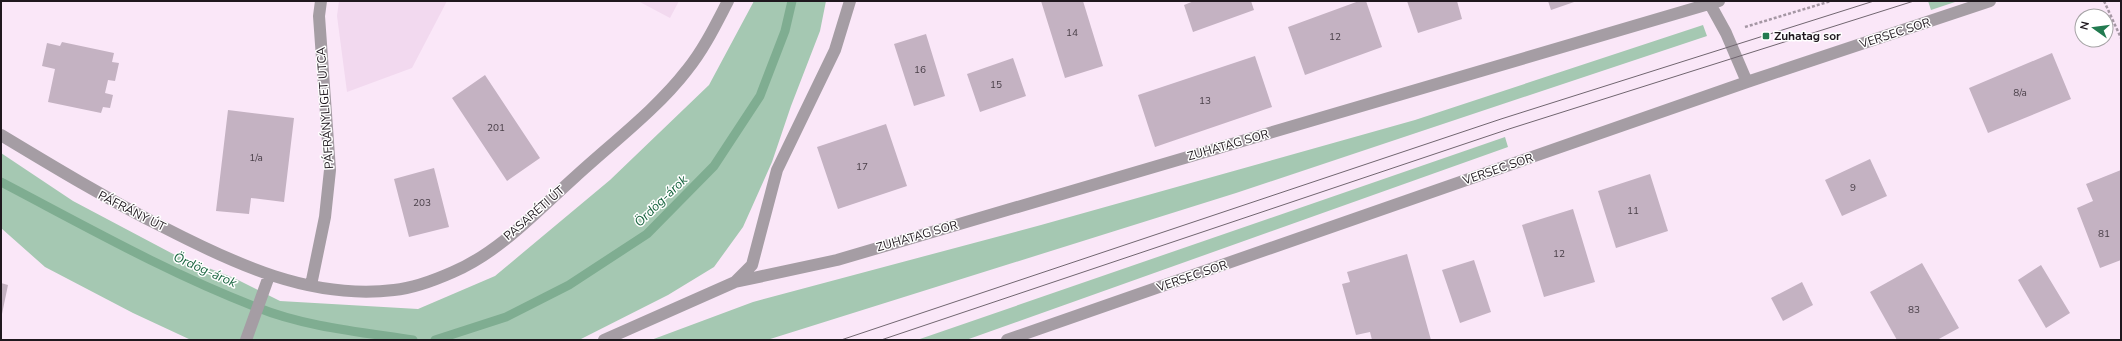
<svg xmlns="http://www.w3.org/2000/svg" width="2122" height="341" viewBox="0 0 2122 341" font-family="'Nunito Sans',sans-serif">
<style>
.built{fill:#f2d9ef}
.green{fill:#a5c8b2}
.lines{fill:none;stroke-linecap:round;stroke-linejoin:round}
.stream{stroke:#7fad91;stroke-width:9}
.building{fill:#c4b2c2}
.path{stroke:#a597a4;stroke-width:2.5;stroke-dasharray:3 2;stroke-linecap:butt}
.minor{stroke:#a59da4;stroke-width:12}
.tram{stroke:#716670;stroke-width:1}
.poi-dot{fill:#227b50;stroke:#fff;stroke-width:1.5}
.labels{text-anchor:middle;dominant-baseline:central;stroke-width:3;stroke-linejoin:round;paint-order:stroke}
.number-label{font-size:10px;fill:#483e47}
.street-label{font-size:12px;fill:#1f181e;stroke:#fff}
.poi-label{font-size:12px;font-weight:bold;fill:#1f181e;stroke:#fff;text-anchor:start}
.water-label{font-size:13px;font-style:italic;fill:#1b6641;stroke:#fff}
</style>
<rect width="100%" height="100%" fill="#fae7f8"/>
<path class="built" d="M 339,1 L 447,1 L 412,68 L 347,92 L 337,16 Z
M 638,1 L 679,1 L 670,18 Z"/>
<path class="green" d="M 754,1 L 826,1 L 820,31 L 791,106 L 772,162 L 743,227 L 714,267 L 668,295 L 579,340 L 191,340 L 133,313 L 45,267 L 1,228 L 1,153 L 73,201 L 175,255 L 234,278 L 280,301 L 418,309 L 495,276 L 610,180 L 709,85 Z
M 1928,1 L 1958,1 L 1931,10 Z
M 1703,25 L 1707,36 L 1236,193 L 767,340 L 651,340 L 753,302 L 1041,225 L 1415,120 Z
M 1505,137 L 1508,147 L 966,340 L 917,340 Z"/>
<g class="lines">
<path class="stream" d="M 1,182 C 85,226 168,273 256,307 C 305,327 361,332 413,340
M 435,340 L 506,317 L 569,285 L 647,234 L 714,166 L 760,96 L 785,31 L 792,1"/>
</g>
<path class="building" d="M 1041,1 L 1083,1 L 1103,66 L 1065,78 Z
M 1194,1 L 1251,1 L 1254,10 L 1193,32 L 1184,5 Z
M 1359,1 L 1366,1 L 1382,47 L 1305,75 L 1288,27 Z
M 1407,1 L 1457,1 L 1462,19 L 1418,33 Z
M 1548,1 L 1577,1 L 1551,10 Z
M 926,34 L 945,96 L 914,106 L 894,44 Z
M 62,42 L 114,53 L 112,62 L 119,63 L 115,81 L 108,80 L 105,93 L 113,95 L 110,108 L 103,107 L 101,113 L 48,102 L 55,69 L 42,66 L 47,43 L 60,46 Z
M 2052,53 L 2071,99 L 1988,133 L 1969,88 Z
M 1255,56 L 1272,107 L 1155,147 L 1138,95 Z
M 1013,58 L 1026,96 L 980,112 L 967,74 Z
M 485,75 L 540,158 L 507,181 L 452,98 Z
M 228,110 L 294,118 L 284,202 L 251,198 L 249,214 L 216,211 Z
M 886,124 L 907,186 L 838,209 L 817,147 Z
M 1870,159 L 1887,196 L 1842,216 L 1825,180 Z
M 434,168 L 449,227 L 409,237 L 394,179 Z
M 2121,170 L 2121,260 L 2100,268 L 2077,208 L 2093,201 L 2086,184 Z
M 1650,174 L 1668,231 L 1616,248 L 1598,191 Z
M 1573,209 L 1595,282 L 1544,297 L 1522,225 Z
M 1407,254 L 1431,340 L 1372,340 L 1370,332 L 1356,335 L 1342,284 L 1350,282 L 1347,272 Z
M 1474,260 L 1491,312 L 1460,323 L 1442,270 Z
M 1922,263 L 1959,328 L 1937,340 L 1897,340 L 1870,292 Z
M 2041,265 L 2070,313 L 2046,328 L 2018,280 Z
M 1802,282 L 1813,305 L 1783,321 L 1771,298 Z
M 1,283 L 8,285 L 2,314 L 1,314 Z"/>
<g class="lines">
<path class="path" d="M 2104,1 L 2121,38
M 1745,27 L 1831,1"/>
<path class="minor" d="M 1710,4 L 1726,33 L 1747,82
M 1,135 C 54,167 107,199 163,227 C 235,264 311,300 394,290 C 415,288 435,280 453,272 C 500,252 538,210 575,177 C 612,143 657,109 687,70 C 704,49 716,24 728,1
M 735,282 L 752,265 L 777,170 L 835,50 L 850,1
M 311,285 L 325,217 L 330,170 L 319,16 L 321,1
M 246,340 L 269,276
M 604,340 L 735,282 L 837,260 L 1719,1
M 1007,340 L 1747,82 L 1990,1"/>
<path class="tram" d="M 841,340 L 1501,119 L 1874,1
M 881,340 L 1509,129 L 1914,1"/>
</g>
<rect class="poi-dot" x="1762" y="32" width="8" height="8" rx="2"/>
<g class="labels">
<g class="number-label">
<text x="1072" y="33">14</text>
<text x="1335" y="37">12</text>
<text x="920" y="70">16</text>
<text x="996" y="85">15</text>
<text x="2020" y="93">8/a</text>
<text x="1205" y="101">13</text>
<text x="496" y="128">201</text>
<text x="256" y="158">1/a</text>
<text x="862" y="167">17</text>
<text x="1853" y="188">9</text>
<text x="422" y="203">203</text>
<text x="1633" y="211">11</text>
<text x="2104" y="234">81</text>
<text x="1559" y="254">12</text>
<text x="1914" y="310">83</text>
</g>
<g class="street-label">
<text transform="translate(1895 33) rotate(-18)">VERSEC SOR</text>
<text transform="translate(325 108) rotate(-94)">PÁFRÁNYLIGET UTCA</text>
<text transform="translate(1228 145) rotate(-16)">ZUHATAG SOR</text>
<text transform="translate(1498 169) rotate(-19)">VERSEC SOR</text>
<text transform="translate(132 211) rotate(27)">PÁFRÁNY ÚT</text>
<text transform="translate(534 213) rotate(-41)">PASARÉTI ÚT</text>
<text transform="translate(917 236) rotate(-16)">ZUHATAG SOR</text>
<text transform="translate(1192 276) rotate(-19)">VERSEC SOR</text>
</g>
<g class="poi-label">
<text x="1774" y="36">Zuhatag sor</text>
</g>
<g class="water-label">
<text transform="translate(661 201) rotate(-44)">Ördög-árok</text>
<text transform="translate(205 270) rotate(24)">Ördög-árok</text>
</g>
</g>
<rect width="2122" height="341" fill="none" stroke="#1f181e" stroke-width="4"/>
<g transform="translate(2094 28) rotate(284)"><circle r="19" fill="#ffffff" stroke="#a5a3a5"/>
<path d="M0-3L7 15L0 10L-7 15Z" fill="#227b50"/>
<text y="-6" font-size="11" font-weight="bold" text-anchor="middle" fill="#1f181e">N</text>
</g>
</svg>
